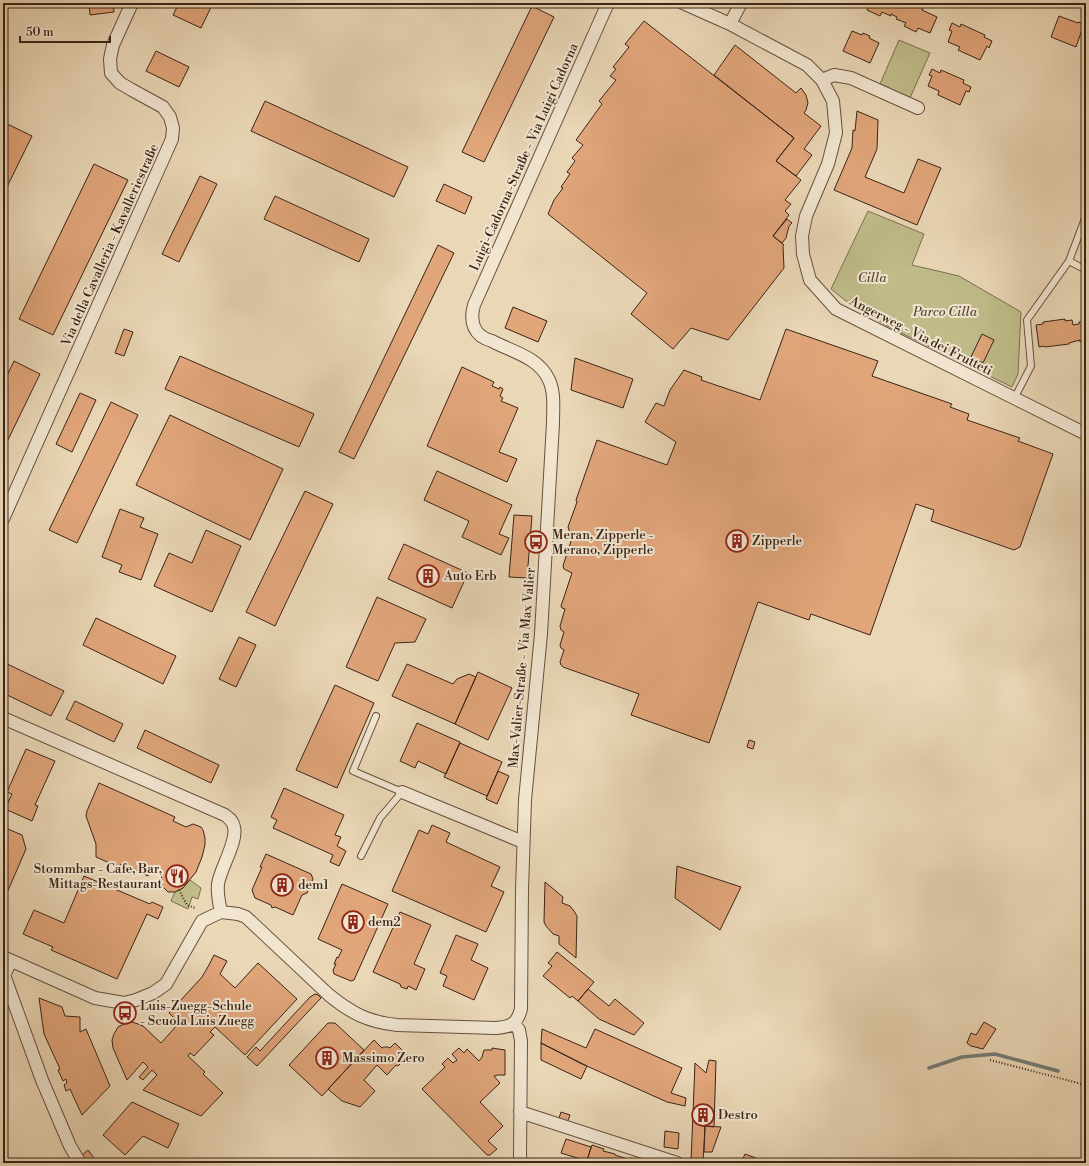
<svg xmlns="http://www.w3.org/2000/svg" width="1089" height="1166" viewBox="0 0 1089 1166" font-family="'Libre Bodoni',serif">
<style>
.green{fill:#bfbc89;stroke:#7c7050}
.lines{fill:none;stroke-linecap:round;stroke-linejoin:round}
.stream{stroke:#757c78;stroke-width:3.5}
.building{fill:#e1a57a;stroke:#3a2417}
.service-casing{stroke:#66513f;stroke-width:8}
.minor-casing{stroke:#66513f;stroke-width:14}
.path{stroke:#3a2417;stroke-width:2;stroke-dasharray:1 2;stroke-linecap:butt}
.service{stroke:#f1e5d0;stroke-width:6}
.minor{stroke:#f1e5d0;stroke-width:12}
.labels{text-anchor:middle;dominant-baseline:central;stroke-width:4;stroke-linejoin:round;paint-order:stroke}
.street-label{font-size:13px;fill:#3a2417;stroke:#f1e5d0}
.park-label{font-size:13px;font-style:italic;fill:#5b4a34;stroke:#f1e5d0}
.poi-label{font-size:13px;fill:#3a2417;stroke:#f1e5d0;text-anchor:start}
</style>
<rect width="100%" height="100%" fill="#ead7b6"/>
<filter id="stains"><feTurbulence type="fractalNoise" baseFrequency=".005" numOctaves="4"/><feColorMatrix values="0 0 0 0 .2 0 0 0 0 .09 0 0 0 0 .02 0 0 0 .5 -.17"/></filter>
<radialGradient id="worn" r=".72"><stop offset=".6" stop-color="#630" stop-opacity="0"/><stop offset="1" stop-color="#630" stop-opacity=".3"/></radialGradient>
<path class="green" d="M 899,40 L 930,53 L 910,98 L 880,84 Z
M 868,211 L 924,234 L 912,265 L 959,276 L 1021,312 L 1018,374 L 1012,387 L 889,327 L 846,301 L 831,289 Z
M 190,880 L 201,888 L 198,899 L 192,897 L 188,909 L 171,901 L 175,892 L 183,888 Z"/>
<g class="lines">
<path class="stream" d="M 929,1068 L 962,1057 L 995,1054 L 1058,1071"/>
</g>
<path class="building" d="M 89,3 L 113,3 L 114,12 L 90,15 Z
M 179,3 L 213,3 L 201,28 L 173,15 Z
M 861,3 L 906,3 L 916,7 L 917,5 L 923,8 L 922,10 L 937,17 L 930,33 L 918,28 L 916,32 L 904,26 L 906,23 L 896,19 L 897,17 L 891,14 L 891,16 L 882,12 L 880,16 L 867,10 L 869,6 Z
M 532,6 L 554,17 L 484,162 L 462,152 Z
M 1059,16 L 1078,23 L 1078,22 L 1084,24 L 1076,47 L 1051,37 Z
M 644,21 L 794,138 L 776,161 L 801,180 L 785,200 L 791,204 L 785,211 L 789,215 L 773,236 L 784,245 L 783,246 L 784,268 L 728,340 L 691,328 L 673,349 L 631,314 L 647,293 L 548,214 L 554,200 L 563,188 L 561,187 L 570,174 L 567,172 L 575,161 L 572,158 L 583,145 L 576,140 L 602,104 L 599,101 L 616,80 L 610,76 L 616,69 L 613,67 L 629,47 L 625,44 Z
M 952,23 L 960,27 L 961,24 L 985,35 L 984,37 L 992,41 L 989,48 L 987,46 L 980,60 L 958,50 L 960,47 L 948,42 L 952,31 L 949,30 Z
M 852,31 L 862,35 L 863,33 L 870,36 L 869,38 L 879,43 L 870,63 L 843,51 Z
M 735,45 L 796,93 L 801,88 L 806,95 L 808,103 L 806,110 L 804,113 L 821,126 L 804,149 L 812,155 L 796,176 L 776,161 L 794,138 L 714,75 Z
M 156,51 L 189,67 L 179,87 L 146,71 Z
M 932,69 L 940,73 L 941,70 L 964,80 L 963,83 L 971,87 L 969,92 L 966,91 L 960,105 L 938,95 L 939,91 L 928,86 L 932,76 L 929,75 Z
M 265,101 L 408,167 L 394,197 L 251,131 Z
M 857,111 L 878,120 L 877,149 L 865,177 L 904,193 L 918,159 L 941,168 L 917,225 L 834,190 L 852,148 L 853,130 L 855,131 Z
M 3,122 L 32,136 L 3,195 Z
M 94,164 L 128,180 L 53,335 L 19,319 Z
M 200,176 L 217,184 L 179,262 L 162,254 Z
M 444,184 L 472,197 L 465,214 L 436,201 Z
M 275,196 L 369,239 L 359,262 L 264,219 Z
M 787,219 L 792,223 L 789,226 L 786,238 L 782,243 L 773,236 Z
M 438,245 L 454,253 L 354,459 L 339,452 Z
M 513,307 L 547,321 L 538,342 L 505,328 Z
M 1065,319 L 1065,321 L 1072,320 L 1073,325 L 1079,324 L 1079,322 L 1086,321 L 1086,342 L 1080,342 L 1080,340 L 1069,343 L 1069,344 L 1045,347 L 1044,346 L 1039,347 L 1036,325 L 1043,324 L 1043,322 Z
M 124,329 L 133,332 L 124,356 L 115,353 Z
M 786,329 L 878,361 L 872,376 L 952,404 L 950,407 L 969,414 L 967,420 L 1020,438 L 1018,441 L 1053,454 L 1020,547 L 1014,550 L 931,521 L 934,510 L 916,504 L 870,635 L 811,614 L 809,620 L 758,602 L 709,743 L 631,715 L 639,694 L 563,667 L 561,665 L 560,662 L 564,650 L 561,648 L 560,645 L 564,632 L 561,630 L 560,626 L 565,609 L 562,608 L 561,606 L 572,573 L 564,569 L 563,566 L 573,535 L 570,533 L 568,527 L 577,502 L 576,500 L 597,440 L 667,465 L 676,442 L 645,422 L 656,403 L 664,406 L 670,390 L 684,370 L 702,377 L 701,380 L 760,400 Z
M 982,334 L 994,340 L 983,363 L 971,357 Z
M 180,356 L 314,414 L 299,447 L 165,389 Z
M 575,358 L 633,379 L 623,408 L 571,390 Z
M 14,361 L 40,374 L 3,450 L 3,384 Z
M 462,367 L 494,382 L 492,386 L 499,389 L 500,387 L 503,389 L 500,396 L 503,398 L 501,401 L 518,408 L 499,452 L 517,459 L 507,482 L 427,446 Z
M 80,393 L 96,400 L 72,452 L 56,444 Z
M 111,402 L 138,415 L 77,543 L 49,530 Z
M 170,415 L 283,469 L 250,540 L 136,485 Z
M 437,471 L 512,505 L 499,534 L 509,538 L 501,555 L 462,537 L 469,521 L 424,500 Z
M 305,491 L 333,504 L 275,626 L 246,612 Z
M 120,509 L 144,518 L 140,527 L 158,534 L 141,580 L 119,572 L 122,565 L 102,557 Z
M 514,515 L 532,516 L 527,578 L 509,577 Z
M 206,530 L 241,546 L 212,612 L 154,586 L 169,553 L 192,563 Z
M 404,544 L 468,573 L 452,608 L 388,579 Z
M 377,597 L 426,619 L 415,642 L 395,643 L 378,681 L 346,667 Z
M 96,618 L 176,656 L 163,684 L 83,645 Z
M 239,637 L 256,645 L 236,687 L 219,679 Z
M 3,662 L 64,691 L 51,716 L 3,693 Z
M 407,664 L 453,684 L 457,679 L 469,674 L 476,677 L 455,724 L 392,696 Z
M 478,672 L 512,688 L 488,740 L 455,724 Z
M 335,685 L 374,703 L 337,788 L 296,770 Z
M 75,701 L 123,724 L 114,742 L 66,719 Z
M 417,723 L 460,742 L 446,774 L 418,761 L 415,768 L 400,761 Z
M 145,730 L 219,765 L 211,783 L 137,748 Z
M 749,740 L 755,742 L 753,749 L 747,747 Z
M 460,743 L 502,762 L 487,796 L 444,777 Z
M 26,749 L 55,761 L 35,805 L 38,806 L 32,821 L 5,809 L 12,794 L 7,792 Z
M 498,771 L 509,776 L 497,804 L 486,799 Z
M 99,783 L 175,817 L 173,821 L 186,827 L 193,824 L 201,827 L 203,830 L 205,838 L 205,845 L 202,857 L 196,872 L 183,888 L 175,892 L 168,892 L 163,887 L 161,875 L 158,874 L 158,871 L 152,868 L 148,876 L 121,864 L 119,867 L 96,857 L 96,844 L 86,816 L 87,811 Z
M 284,788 L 344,815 L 335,835 L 341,837 L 337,846 L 346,851 L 339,866 L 330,862 L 333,855 L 273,828 L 277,820 L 271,817 Z
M 432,825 L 450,833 L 446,842 L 500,867 L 491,886 L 504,892 L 486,932 L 392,891 L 419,830 L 428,834 Z
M 3,827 L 22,835 L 26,849 L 3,902 Z
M 266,854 L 311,874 L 313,879 L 307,893 L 302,895 L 293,915 L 275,907 L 272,908 L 271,905 L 255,898 L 252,890 L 262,867 L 260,867 Z
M 677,866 L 741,887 L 720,930 L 675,898 Z
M 84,876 L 150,904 L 152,902 L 163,907 L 158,919 L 147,914 L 117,979 L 51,950 L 53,947 L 23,934 L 34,910 L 64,923 Z
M 545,882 L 563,897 L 562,903 L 570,906 L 574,911 L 577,916 L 576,958 L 559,944 L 559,936 L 553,934 L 546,926 L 544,922 Z
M 342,884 L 388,904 L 354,980 L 351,981 L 334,974 L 333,970 L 336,964 L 334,964 L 337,957 L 338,958 L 342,950 L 318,939 Z
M 400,912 L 431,925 L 414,964 L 425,969 L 416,990 L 408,986 L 407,989 L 401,987 L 400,984 L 373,972 Z
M 456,935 L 478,944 L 471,960 L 488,968 L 474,1000 L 443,986 L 447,976 L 440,973 Z
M 557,952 L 594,982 L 578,1001 L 572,996 L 570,998 L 543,976 L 552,966 L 548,963 Z
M 214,955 L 227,961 L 220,974 L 235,988 L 258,963 L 297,999 L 245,1055 L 215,1027 L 210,1032 L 214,1035 L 194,1056 L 190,1053 L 188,1056 L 205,1072 L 203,1074 L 223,1093 L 201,1116 L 143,1090 L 157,1075 L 152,1070 L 143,1080 L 139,1077 L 148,1067 L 143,1062 L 127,1080 L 113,1048 L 112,1040 L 114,1034 L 118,1027 L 124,1024 L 132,1022 L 138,1024 L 143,1026 L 161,1043 L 179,1023 L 169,1013 L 202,977 L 209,965 Z
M 588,989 L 609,1006 L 615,999 L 644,1023 L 634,1035 L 599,1019 L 578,1001 Z
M 315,994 L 318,995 L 321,998 L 257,1066 L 247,1057 L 256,1047 L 260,1051 L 310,997 Z
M 39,998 L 62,1007 L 65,1016 L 80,1017 L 80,1032 L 86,1029 L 110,1086 L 82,1115 L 70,1089 L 66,1091 L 64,1085 L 67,1083 L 66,1079 L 63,1081 L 58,1070 L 60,1069 L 44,1034 Z
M 984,1022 L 996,1029 L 983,1049 L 971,1046 L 967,1043 L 971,1033 L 976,1035 Z
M 328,1023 L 335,1023 L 364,1050 L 322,1096 L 289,1065 Z
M 542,1029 L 586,1048 L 595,1029 L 682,1068 L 671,1093 L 686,1098 L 685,1106 L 667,1102 L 580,1063 L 541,1043 Z
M 374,1040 L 382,1048 L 384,1047 L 388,1047 L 390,1048 L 395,1043 L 406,1054 L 407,1057 L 398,1066 L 396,1065 L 387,1075 L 377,1065 L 364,1080 L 375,1091 L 360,1107 L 342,1101 L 328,1089 Z
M 541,1043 L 587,1066 L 581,1079 L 541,1060 Z
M 459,1048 L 464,1053 L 467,1049 L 479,1061 L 482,1057 L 484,1050 L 492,1050 L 492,1048 L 505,1050 L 505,1075 L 498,1075 L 494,1076 L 500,1083 L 480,1102 L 503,1126 L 488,1141 L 497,1149 L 490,1155 L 487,1155 L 422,1089 L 445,1067 L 442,1064 L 448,1058 L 453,1063 L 457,1060 L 452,1054 Z
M 709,1060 L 716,1061 L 714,1127 L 705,1126 L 703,1163 L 694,1163 L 691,1162 L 695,1063 L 706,1073 Z
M 132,1102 L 179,1124 L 168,1148 L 143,1136 L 125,1155 L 103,1135 Z
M 561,1112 L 570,1115 L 567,1123 L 558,1121 Z
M 705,1126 L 721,1127 L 712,1152 L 704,1152 Z
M 665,1131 L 679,1133 L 678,1149 L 664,1147 Z
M 566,1139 L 591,1147 L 587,1161 L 561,1153 Z
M 592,1145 L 604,1149 L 603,1151 L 615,1154 L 615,1155 L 640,1163 L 586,1163 Z
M 88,1150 L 97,1162 L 96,1163 L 86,1163 L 80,1157 Z
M 745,1154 L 756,1158 L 754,1163 L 741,1163 Z"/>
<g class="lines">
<g class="service-casing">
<path id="service" d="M 1069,261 L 1086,270
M 1014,399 L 1031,366 L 1027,320 L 1069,261 L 1086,216
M 361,856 L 380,818 L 402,792 L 353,771 L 376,716"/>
</g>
<g class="minor-casing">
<path id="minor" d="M 683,3 L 730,24 L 807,65 L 822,80 L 833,101 L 836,133 L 828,164 L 806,216 L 802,236 L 803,254 L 810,280 L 836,309 L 1086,434
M 730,24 L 741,3
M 822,80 L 834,75 L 851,78 L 918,108
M 3,519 L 172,139 L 173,128 L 170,117 L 163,107 L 132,90 L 120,83 L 111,73 L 110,59 L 113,45 L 132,3
M 3,718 L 225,815 C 229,818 233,821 234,827 C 238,841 220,869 218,884 C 217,893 219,903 221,912
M 402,792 L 523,842
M 3,957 L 95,998 L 124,1003 L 136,1000 L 153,993 L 166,984 L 202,921 L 221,912 L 238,914 L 246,917 L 329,995 C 351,1013 368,1022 397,1025 L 496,1028 C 511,1027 517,1024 521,1009 L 522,889 L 525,800 L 541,634 L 553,423 C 553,409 555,393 549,380 C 539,357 512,352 492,341 C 488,340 484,338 481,336 C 471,328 471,316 474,305 L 608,3
M 11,961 L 4,975 L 42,1080 L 70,1146 L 80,1163
M 514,1023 L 519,1030 L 521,1041 L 520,1156 L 521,1163
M 520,1112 L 677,1163"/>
</g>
<path class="path" d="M 179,890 L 187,905 L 195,908
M 990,1060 L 1086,1085"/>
<use href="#service" class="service"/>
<use href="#minor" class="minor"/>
</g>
<defs>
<g id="building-ring" transform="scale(1.15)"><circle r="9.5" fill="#f1e5d0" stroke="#8f2418" stroke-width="1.5"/><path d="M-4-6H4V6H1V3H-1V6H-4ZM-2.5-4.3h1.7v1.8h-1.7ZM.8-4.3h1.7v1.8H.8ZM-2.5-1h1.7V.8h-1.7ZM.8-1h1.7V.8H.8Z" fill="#8f2418"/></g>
<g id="bus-ring" transform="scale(1.15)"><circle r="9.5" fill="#f1e5d0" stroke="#8f2418" stroke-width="1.5"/><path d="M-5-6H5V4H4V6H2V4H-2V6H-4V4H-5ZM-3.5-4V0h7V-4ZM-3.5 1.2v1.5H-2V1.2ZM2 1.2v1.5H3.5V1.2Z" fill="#8f2418"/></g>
<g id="restaurant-ring" transform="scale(1.15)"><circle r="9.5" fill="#f1e5d0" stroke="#8f2418" stroke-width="1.5"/><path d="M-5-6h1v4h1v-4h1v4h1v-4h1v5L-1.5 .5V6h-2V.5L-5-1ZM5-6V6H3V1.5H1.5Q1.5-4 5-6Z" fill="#8f2418"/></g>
</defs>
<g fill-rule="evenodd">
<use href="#building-ring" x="737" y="541"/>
<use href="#bus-ring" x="536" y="542"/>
<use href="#building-ring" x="428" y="576"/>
<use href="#restaurant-ring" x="177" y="876"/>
<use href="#building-ring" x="282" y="885"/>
<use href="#building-ring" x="353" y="922"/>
<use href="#bus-ring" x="125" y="1013"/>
<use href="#building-ring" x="327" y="1058"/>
<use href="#building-ring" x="703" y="1115"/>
</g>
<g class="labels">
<g class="street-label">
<text transform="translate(524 157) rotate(-66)">Luigi-Cadorna-Straße - Via Luigi Cadorna</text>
<text transform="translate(110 245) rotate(-66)">Via della Cavalleria - Kavalleriestraße</text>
<text transform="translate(921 336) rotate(27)">Angerweg - Via dei Frutteti</text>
<text transform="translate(522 668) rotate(-85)">Max-Valier-Straße - Via Max Valier</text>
</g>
<g class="park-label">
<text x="872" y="278">Cilla</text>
<text x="945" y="312">Parco Cilla</text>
</g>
<g class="poi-label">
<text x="552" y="535">Meran, Zipperle -<tspan x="552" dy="15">Merano, Zipperle</tspan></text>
<text x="752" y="541">Zipperle</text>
<text x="444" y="576">Auto Erb</text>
<text x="162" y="869" text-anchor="end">Stommbar - Cafe, Bar,<tspan x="162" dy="15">Mittags-Restaurant</tspan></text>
<text x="298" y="885">dem1</text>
<text x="368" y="922">dem2</text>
<text x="140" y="1006">Luis-Zuegg-Schule<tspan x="140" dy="15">- Scuola Luis Zuegg</tspan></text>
<text x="342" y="1058">Massimo Zero</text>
<text x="718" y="1115">Destro</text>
</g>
</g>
<rect width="1089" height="1166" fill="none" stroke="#ead7b6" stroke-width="16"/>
<rect x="4" y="4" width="1081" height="1158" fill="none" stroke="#3a2417" stroke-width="2"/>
<rect x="8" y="8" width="1073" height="1150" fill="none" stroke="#3a2417"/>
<path d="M20 36v6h90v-6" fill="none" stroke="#3a2417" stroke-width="2"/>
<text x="26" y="36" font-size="12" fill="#3a2417" stroke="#f1e5d0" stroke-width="3" paint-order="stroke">50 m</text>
<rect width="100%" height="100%" filter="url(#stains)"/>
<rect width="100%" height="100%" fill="url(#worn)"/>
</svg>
